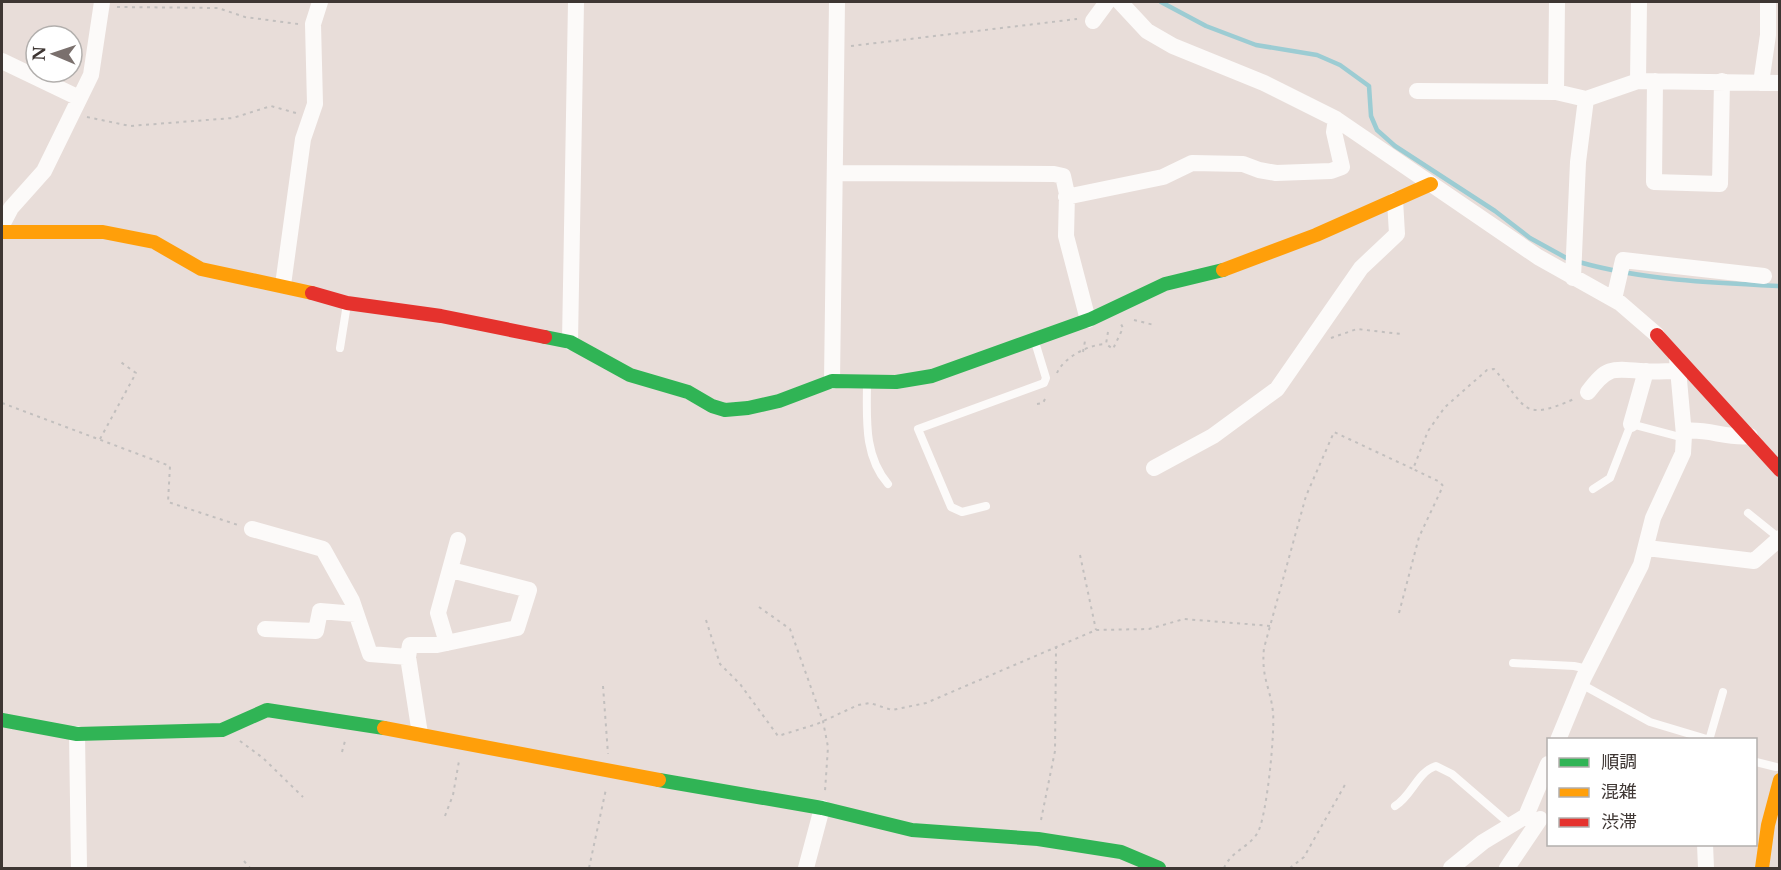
<svg xmlns="http://www.w3.org/2000/svg" width="1781" height="870" viewBox="0 0 1781 870" font-family="'Libre Baskerville','Noto Sans JP',serif">
<style>
.lines{fill:none;stroke-linecap:round;stroke-linejoin:round}
.stream{stroke:#9cccd3;stroke-width:4.5}
.path{stroke:#c2bfbe;stroke-width:2;stroke-dasharray:3 4.5;stroke-linecap:butt}
.lane{stroke:#fcfaf9;stroke-width:8}
.street{stroke:#fcfaf9;stroke-width:16}
.fast{stroke:#30b455;stroke-width:14}
.slow{stroke:#ff9f0a;stroke-width:14}
.jam{stroke:#e5322d;stroke-width:14}
</style>
<rect width="100%" height="100%" fill="#e8ddd9"/>
<g class="lines">
<path class="stream" d="M 1161,2 L 1206,26 L 1256,45 L 1317,55 L 1340,65 L 1369,86 L 1371,116 L 1377,130 L 1395,146 L 1495,211 L 1530,238 L 1570,260
M 1579,262 C 1642,280 1713,283 1780,286"/>
<path class="path" d="M 117,7 L 218,8 L 245,17 L 298,24
M 851,46 L 1077,19
M 87,117 L 130,126 L 233,118 L 271,106 L 296,113
M 1134,320 L 1154,325
M 1108,332 L 1106,344 L 1113,349 L 1123,328 L 1121,324
M 1331,338 L 1357,329 L 1401,334
M 1083,352 L 1085,341
M 1057,373 C 1063,358 1089,344 1106,344
M 2,403 L 170,466 L 168,502 L 238,525
M 1037,404 L 1043,403 L 1047,395
M 100,439 L 136,373 L 118,360
M 1080,555 L 1096,630
M 759,607 L 790,629 L 823,721 L 828,747 L 825,791
M 1399,613 L 1419,537 L 1443,486 L 1440,482 L 1413,469
M 706,620 L 720,664 L 740,684 L 778,736 L 817,724 L 858,705 L 870,703 L 892,710 L 926,703 L 1096,630 L 1149,629 L 1184,619 L 1271,626
M 603,686 L 608,754
M 240,741 L 263,758 L 303,797
M 342,752 L 345,741
M 445,816 L 453,795 L 459,761
M 1041,820 L 1055,751 L 1056,648
M 244,861 L 250,868
M 589,868 L 606,789
M 1224,868 C 1231,851 1250,847 1258,832 C 1267,815 1275,732 1273,712 C 1270,686 1261,678 1264,648 L 1306,496 L 1334,432 L 1413,469 L 1428,431 L 1445,407 L 1487,370 L 1494,369 C 1527,406 1520,423 1574,399
M 1290,868 L 1304,857 L 1346,783"/>
<path class="lane" d="M 340,348 L 347,304
M 867,381 C 867,417 863,455 888,484
M 1593,489 L 1610,478 L 1631,424 L 1684,438
M 986,506 L 962,512 L 951,507 L 918,429 L 1044,383 L 1046,378 L 1035,342
M 1748,513 L 1779,538
M 1513,663 L 1574,666 L 1588,669
M 1581,684 L 1650,722 L 1710,740
M 1710,737 L 1723,692
M 1756,762 L 1776,767
M 1395,806 C 1412,796 1417,772 1436,766 L 1452,774 L 1511,825"/>
<path class="street" d="M 1120,2 L 1147,31 L 1173,46 L 1264,83 L 1336,119 L 1538,257 L 1620,303 L 1657,335
M 1093,21 L 1107,2
M 2,61 L 77,97
M 1638,81 L 1639,2
M 1655,81 L 1654,182 L 1720,184 L 1722,81
M 1761,83 L 1768,35 L 1768,2
M 1417,91 L 1556,92 L 1586,99
M 1556,92 L 1557,2
M 835,173 L 1054,174 L 1063,176 L 1067,194 L 1066,236 L 1088,320
M 1066,197 L 1163,177 L 1192,163 L 1243,164 L 1259,170 L 1276,173 L 1331,171 L 1342,167 L 1334,132 L 1336,119
M 2,225 L 11,208 L 44,171 L 91,75 L 102,2
M 1573,278 L 1578,162 L 1586,99 L 1638,81 L 1780,83
M 283,285 L 303,139 L 315,104 L 313,24 L 320,2
M 1614,299 L 1623,260 L 1764,276
M 570,342 L 576,2
M 832,381 L 837,2
M 1588,392 C 1606,368 1611,368 1640,371 C 1652,372 1666,371 1678,371
M 1631,424 L 1646,371
M 1684,431 C 1707,428 1728,439 1750,436
M 1154,468 L 1213,436 L 1277,389 L 1361,268 L 1397,234 L 1395,200
M 252,529 L 323,549 L 352,601 L 370,654 L 408,657 L 420,734
M 1647,548 L 1754,561 L 1780,538
M 265,629 L 316,631 L 320,611 L 356,614
M 447,643 L 438,613 L 458,540
M 408,657 L 410,645 L 437,645 L 517,628 L 529,590 L 451,570
M 77,734 L 79,868
M 1558,740 L 1584,677 L 1641,565 L 1653,518 L 1683,453 L 1684,435 L 1677,358
M 1705,844 L 1706,868
M 806,868 L 822,808
M 1451,868 L 1483,842 L 1526,816 L 1548,764
M 1507,868 L 1540,819"/>
<path class="fast" d="M 545,337 L 570,342 L 630,375 L 688,392 L 712,406 L 725,410 L 748,408 L 779,401 L 832,381 L 896,382 L 932,376 L 1091,319 L 1165,284 L 1223,270
M 2,720 L 77,734 L 222,730 L 267,710 L 384,728
M 659,780 L 822,808 L 912,830 L 1038,839 L 1121,852 L 1159,868"/>
<path class="slow" d="M 2,232 L 103,232 L 154,242 L 201,269 L 312,293
M 1223,270 L 1316,235 L 1431,184
M 384,728 L 659,780
M 1762,868 L 1768,825 L 1780,780"/>
<path class="jam" d="M 312,293 L 347,303 L 441,316 L 545,337
M 1657,335 L 1780,470"/>
</g>
<rect width="1781" height="870" fill="none" stroke="#3e3633" stroke-width="6"/>
<rect x="1547" y="738" width="210" height="108" fill="#ffffff" stroke="#b2afad" stroke-width="1.5"/>
<rect x="1559" y="758" width="30" height="9" fill="#30b455" stroke="#b2afad" stroke-width="1.5"/>
<text x="1601" y="768" font-size="18" fill="#3e3633">順調</text>
<rect x="1559" y="788" width="30" height="9" fill="#ff9f0a" stroke="#b2afad" stroke-width="1.5"/>
<text x="1601" y="798" font-size="18" fill="#3e3633">混雑</text>
<rect x="1559" y="818" width="30" height="9" fill="#e5322d" stroke="#b2afad" stroke-width="1.5"/>
<text x="1601" y="828" font-size="18" fill="#3e3633">渋滞</text>
<g transform="translate(54 54) rotate(272)"><circle r="28" fill="#ffffff" stroke="#b2afad" stroke-width="1.5"/>
<path d="M0-4.5L10 22L0 15L-10 22Z" fill="#7a706d"/>
<text y="-9" font-size="16" font-weight="bold" text-anchor="middle" fill="#3e3633">N</text>
</g>
</svg>
